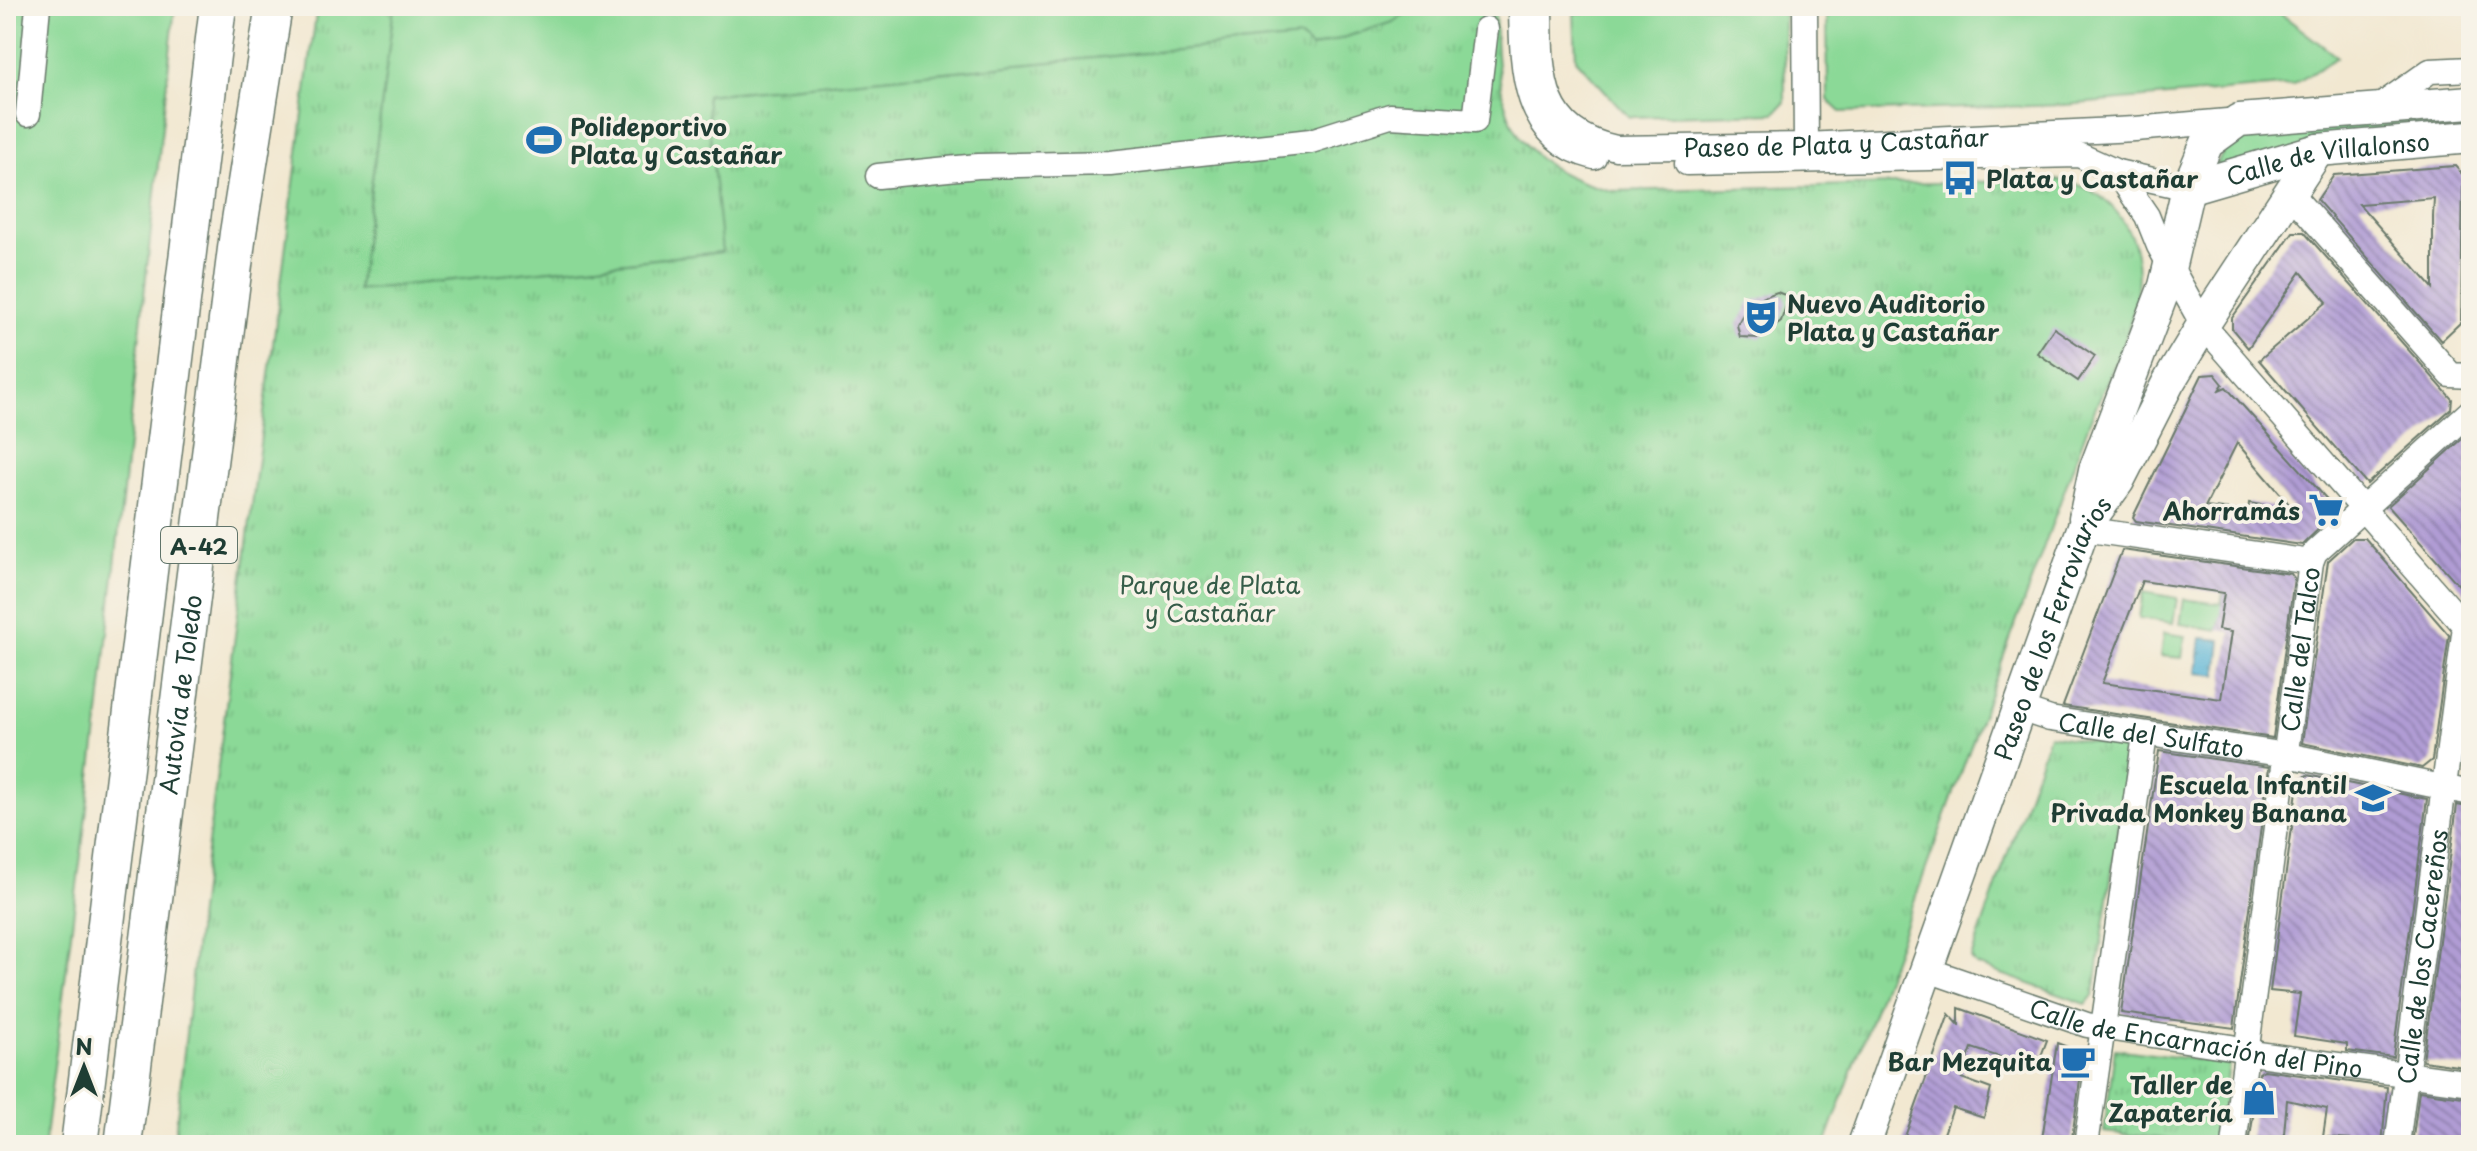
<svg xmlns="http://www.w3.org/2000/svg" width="2477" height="1151" viewBox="0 0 2477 1151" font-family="'Playpen Sans',sans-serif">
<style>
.green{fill:#8bd997;stroke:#558b66;stroke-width:2}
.park{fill:url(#park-tufts);stroke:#558b66;stroke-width:2}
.water{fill:url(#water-ripples);stroke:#3b7884;stroke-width:2}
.building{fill:url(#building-back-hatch);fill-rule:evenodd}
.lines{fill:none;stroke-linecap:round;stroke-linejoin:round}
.minor-casing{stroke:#69796b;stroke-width:27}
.major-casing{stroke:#69796b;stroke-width:35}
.highway-casing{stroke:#69796b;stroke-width:39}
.minor{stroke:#fff;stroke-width:24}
.major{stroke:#fff;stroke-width:32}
.highway{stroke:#fff;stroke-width:36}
.labels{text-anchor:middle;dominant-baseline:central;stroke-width:7;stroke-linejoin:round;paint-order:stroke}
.shield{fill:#f7f3e8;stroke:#60746a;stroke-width:2}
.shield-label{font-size:22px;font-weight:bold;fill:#1f3d34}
.poi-label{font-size:24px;font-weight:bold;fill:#1f3d34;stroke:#f7f3e8;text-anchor:end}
.street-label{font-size:24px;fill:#1f3d34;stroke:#f7f3e8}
.park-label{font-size:24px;fill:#355c48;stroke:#f7f3e8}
</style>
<defs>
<pattern id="park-tufts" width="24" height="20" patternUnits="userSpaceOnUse" patternTransform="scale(2)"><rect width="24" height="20" fill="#8bd997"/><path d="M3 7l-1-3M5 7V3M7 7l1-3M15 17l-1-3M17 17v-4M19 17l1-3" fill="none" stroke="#78bb83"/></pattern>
<pattern id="water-ripples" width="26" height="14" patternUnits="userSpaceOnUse" patternTransform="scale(2)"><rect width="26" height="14" fill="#57b3d5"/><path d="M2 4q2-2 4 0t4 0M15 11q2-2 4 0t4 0" fill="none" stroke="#4793ae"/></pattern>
<pattern id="building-back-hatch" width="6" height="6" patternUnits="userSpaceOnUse" patternTransform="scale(2)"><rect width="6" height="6" fill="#b09cd4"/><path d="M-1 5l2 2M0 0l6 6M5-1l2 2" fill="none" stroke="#8f80ad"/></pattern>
</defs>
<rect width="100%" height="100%" fill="#f7f3e8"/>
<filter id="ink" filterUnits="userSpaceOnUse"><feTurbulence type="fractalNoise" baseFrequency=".0125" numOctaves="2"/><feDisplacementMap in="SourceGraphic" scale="16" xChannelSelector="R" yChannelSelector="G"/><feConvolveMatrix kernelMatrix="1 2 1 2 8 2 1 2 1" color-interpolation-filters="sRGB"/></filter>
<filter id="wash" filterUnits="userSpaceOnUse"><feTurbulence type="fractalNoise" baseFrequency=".006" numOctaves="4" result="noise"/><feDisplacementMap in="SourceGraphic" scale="32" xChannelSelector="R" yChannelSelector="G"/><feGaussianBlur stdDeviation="1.8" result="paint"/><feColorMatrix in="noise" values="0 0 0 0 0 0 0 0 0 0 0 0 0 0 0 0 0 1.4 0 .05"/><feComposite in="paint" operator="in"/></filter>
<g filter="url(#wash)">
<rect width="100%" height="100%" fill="#f2e8d1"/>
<path class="green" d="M 6,6 L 175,6 L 100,706 L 44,1145 L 6,1145 Z
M 394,6 L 1420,6 L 1393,22 L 1311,48 L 1301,38 L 706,95 L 723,252 L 358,290 Z
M 1660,6 L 1784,6 L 1785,102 L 1775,113 L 1629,117 L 1576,59 L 1574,13 Z
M 1827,6 L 2271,6 L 2337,57 L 2293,85 L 2065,105 L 1841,112 L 1828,100 Z
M 2471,114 L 2471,127 L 2215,166 L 2227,146 L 2267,132 Z
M 2143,592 L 2177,598 L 2173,623 L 2139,618 Z
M 2223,594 L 2236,596 L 2221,616 L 2218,630 L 2180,624 L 2184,599 L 2221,604 Z
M 2164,633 L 2185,636 L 2182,658 L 2161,656 Z"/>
<path class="park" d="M 317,6 L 394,6 L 358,290 L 722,252 L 706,95 L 1301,38 L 1311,48 L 1393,22 L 1420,6 L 1495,6 C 1497,105 1503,164 1612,191 L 2057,180 C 2083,183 2103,194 2119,215 C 2166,279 2114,360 2089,423 L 1825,1145 L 174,1145 L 199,912 Z
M 2049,735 L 2130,748 L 2094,994 L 2086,1004 L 1976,965 L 1971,958 Z
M 2115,1049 L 2229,1064 L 2219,1145 L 2104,1132 Z"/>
<path class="water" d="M 2201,638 L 2221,640 L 2217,675 L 2197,673 Z"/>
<g id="blocks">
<path class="building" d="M 2455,166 L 2463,175 L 2461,322 L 2441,341 L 2317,200 L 2334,175 ZM 2434,198 L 2433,216 L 2433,288 L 2359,204 Z
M 2293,232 L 2304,232 L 2452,399 L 2451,409 L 2367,484 L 2259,360 L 2327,302 L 2301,272 L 2248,348 L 2232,329 L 2232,318 Z
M 1777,292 L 1785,295 L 1787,303 L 1781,321 L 1760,338 L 1740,337 L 1737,325 L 1750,302 Z
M 2054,328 L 2095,356 L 2078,381 L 2037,353 Z
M 2215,374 L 2223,384 L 2219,390 L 2226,387 L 2332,505 L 2332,516 L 2302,545 L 2136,521 L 2133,517 L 2202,375 ZM 2237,443 L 2295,511 L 2249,503 L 2248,512 L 2205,507 Z
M 2471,431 L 2471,599 L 2388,506 Z
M 2353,538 L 2365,538 L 2449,635 L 2432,760 L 2422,768 L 2302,743 L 2328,561 Z
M 2122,550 L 2291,574 L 2294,578 L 2273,738 L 2063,706 ZM 2142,581 L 2224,593 L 2218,630 L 2231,632 L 2221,699 L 2102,683 Z
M 2159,751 L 2269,767 L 2234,1028 L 2121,1013 Z
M 2307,775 L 2427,799 L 2393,1057 L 2347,1051 L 2347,1044 L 2294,1036 L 2300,994 L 2270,991 L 2298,783 Z
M 2457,805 L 2471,808 L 2471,946 L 2465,988 L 2471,988 L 2471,1068 L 2423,1061 Z
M 1959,1008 L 2047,1040 L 2036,1069 L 1972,1048 L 1961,1078 L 1991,1089 L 1984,1118 L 1953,1108 L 1940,1145 L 1902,1145 L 1949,1014 L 1959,1025 Z
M 2057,1043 L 2078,1051 L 2083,1059 L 2071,1145 L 2041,1145 Z
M 2264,1070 L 2387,1087 L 2382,1145 L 2348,1145 L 2350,1139 L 2323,1137 L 2327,1109 L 2287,1100 L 2283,1145 L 2249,1145 L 2259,1073 Z
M 2419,1091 L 2471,1098 L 2471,1145 L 2412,1145 Z"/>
</g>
</g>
<g filter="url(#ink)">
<use href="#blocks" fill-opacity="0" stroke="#69796b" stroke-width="2"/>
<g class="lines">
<g class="minor-casing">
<g id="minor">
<path d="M 1521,6 C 1522,68 1522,139 1594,157"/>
<path id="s1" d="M 1540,6 C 1541,72 1537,131 1616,148 L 1806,145 L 2135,129 L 2239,120"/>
<path d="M 1805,6 L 1806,145"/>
<path d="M 2379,107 L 2430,71 L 2471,69"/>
<path d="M 28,114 L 38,6"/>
<path d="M 1687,163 L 2079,155 L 2117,172 L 2188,188"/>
<path d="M 2117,172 L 2147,216 L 2159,246 L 2203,325 L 2471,633"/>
<path d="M 878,176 L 978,166 L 1110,163 L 1311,141 L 1390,116 L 1475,121 L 1486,29"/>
<path d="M 2289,192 L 2451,375 L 2471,376"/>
<path d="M 2083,529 L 2311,562"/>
<path id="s2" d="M 2020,709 L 2050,719 L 2287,755 L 2471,793"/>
<path id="s3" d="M 1928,970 L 2087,1025 L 2231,1047 L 2258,1054 L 2471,1083"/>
<path d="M 2086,1145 L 2145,735"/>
<path id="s4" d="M 2234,1145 L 2311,562 L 2315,552 L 2471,411"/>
<path id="s5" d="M 2397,1145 L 2465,626"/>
</g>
</g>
<g class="major-casing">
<g id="major">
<path id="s6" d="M 2188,188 L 2318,150 L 2471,137"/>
<path d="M 2085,518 L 2095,470 L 2165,286 L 2188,188 L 2207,143 L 2239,120 L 2471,102"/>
<path id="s7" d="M 1864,1145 L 2083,529 L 2118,481 L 2168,383 L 2203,325 L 2318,150"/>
</g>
</g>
<g class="highway-casing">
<g id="highway">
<path d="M 79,1145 L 218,6"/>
<path id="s8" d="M 123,1145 L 238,233 L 274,6"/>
</g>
</g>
<use href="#minor" class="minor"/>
<use href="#major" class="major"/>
<use href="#highway" class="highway"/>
</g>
</g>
<defs>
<g id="stadium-bare" transform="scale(2.76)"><path d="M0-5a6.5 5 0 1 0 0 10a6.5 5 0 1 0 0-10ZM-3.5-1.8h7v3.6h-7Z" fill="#1f6fb2" stroke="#f7f3e8" stroke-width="2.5" paint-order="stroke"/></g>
<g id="bus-bare" transform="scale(2.76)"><path d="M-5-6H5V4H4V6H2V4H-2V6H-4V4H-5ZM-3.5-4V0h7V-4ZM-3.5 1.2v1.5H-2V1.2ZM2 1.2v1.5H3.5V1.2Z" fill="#1f6fb2" stroke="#f7f3e8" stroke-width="2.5" paint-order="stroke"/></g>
<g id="theatre-bare" transform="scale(2.76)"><path d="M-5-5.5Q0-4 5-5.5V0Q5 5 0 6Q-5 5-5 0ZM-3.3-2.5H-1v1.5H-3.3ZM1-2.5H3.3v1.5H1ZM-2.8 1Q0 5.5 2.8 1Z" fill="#1f6fb2" stroke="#f7f3e8" stroke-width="2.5" paint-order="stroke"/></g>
<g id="supermarket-bare" transform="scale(2.76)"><path d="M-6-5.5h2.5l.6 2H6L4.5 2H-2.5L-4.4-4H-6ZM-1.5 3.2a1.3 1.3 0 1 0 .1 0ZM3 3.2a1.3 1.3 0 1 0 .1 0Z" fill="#1f6fb2" stroke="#f7f3e8" stroke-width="2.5" paint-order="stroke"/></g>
<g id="school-bare" transform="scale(2.76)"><path d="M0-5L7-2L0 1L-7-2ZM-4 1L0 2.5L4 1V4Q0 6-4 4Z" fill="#1f6fb2" stroke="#f7f3e8" stroke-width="2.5" paint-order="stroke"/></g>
<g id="cafe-bare" transform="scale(2.76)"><path d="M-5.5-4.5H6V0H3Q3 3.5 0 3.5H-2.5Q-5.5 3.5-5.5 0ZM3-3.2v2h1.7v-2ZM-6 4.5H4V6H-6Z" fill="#1f6fb2" stroke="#f7f3e8" stroke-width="2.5" paint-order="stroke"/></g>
<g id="shop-bare" transform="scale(2.76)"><path d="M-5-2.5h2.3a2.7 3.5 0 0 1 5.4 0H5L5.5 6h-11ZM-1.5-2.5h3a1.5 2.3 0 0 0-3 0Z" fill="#1f6fb2" stroke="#f7f3e8" stroke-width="2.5" paint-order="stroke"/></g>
</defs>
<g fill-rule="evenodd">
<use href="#stadium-bare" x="544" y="140"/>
<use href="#bus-bare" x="1960" y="178"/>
<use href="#theatre-bare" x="1761" y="317"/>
<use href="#supermarket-bare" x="2326" y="510"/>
<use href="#school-bare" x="2373" y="798"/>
<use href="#cafe-bare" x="2078" y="1061"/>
<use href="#shop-bare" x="2259" y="1098"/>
</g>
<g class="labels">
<rect class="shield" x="161" y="527" width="76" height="36" rx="6"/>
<g class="shield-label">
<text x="199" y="545">A-42</text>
</g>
<g class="poi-label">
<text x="570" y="126" text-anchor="start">Polideportivo<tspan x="570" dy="28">Plata y Castañar</tspan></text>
<text x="1986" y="178" text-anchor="start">Plata y Castañar</text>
<text x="1787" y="303" text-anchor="start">Nuevo Auditorio<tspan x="1787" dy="28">Plata y Castañar</tspan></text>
<text x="2300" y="510">Ahorramás</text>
<text x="2347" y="784">Escuela Infantil<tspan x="2347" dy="28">Privada Monkey Banana</tspan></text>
<text x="2052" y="1061">Bar Mezquita</text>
<text x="2233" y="1084">Taller de<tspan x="2233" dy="28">Zapatería</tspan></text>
</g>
<g class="street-label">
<text stroke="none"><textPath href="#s1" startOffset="400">Paseo de Plata y Castañar</textPath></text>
<text stroke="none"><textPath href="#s6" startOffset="144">Calle de Villalonso</textPath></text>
<text stroke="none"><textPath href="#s7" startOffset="550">Paseo de los Ferroviarios</textPath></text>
<text stroke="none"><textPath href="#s4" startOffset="500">Calle del Talco</textPath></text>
<text stroke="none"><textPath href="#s8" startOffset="454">Autovía de Toledo</textPath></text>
<text stroke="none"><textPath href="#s2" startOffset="134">Calle del Sulfato</textPath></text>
<text stroke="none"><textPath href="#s5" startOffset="190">Calle de los Cacereños</textPath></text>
<text stroke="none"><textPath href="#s3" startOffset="278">Calle de Encarnación del Pino</textPath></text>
</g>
<g class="park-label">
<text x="1210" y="584">Parque de Plata<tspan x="1210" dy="28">y Castañar</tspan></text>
</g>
</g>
<rect width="2477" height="1151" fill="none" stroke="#f7f3e8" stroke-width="32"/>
<g transform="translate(84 1067)" stroke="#f7f3e8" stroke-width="6" paint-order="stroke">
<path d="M0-6L14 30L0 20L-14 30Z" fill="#1f3d34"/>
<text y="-12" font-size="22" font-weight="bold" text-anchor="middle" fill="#1f3d34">N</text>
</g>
</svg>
